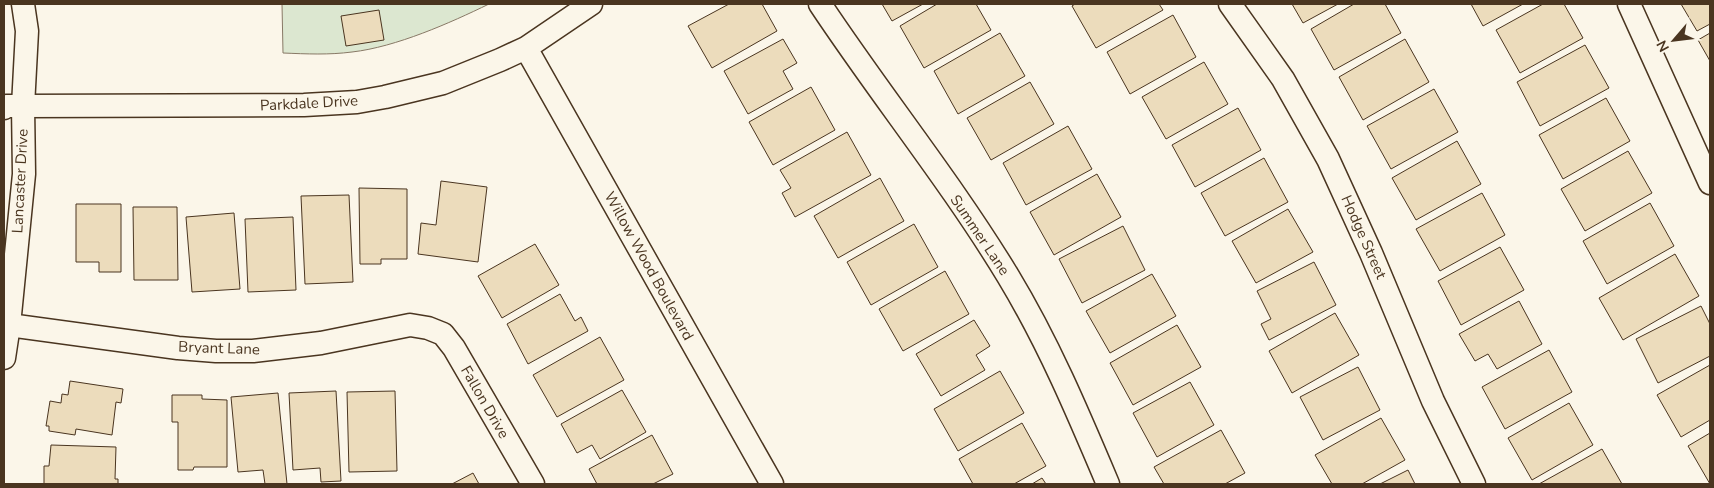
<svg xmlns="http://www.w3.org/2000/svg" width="1714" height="488" viewBox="0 0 1714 488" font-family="'Nunito Sans',sans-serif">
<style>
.green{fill:#dce7d0;stroke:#887966}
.building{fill:#ecdcbc;stroke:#4a3520}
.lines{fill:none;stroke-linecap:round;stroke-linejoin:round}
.minor-casing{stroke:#4a3520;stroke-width:25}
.minor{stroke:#fbf6e9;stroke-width:22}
.labels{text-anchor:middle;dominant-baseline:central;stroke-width:4;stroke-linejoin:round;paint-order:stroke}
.street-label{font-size:15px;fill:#4a3520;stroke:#fbf6e9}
</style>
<rect width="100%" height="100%" fill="#fbf6e9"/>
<path class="green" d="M 282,4 L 489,4 C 450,23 396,47 352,52 C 329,55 307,54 283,53 Z"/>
<path class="building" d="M 729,4 L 762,4 L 777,31 L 712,68 L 688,26 Z
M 882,4 L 923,4 L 892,21 Z
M 937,4 L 976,4 L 991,30 L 924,68 L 900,26 Z
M 1075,4 L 1159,4 L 1163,10 L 1096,48 L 1072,6 Z
M 1292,4 L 1338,4 L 1303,23 Z
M 1354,4 L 1385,4 L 1401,33 L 1334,70 L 1311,29 Z
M 1471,4 L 1523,4 L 1483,26 Z
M 1543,4 L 1564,4 L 1583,38 L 1520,73 L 1496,30 Z
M 1681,4 L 1710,4 L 1710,24 L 1697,31 Z
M 379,10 L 384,40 L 346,46 L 341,16 Z
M 1173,15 L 1196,57 L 1130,94 L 1107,52 Z
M 1000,33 L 1025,76 L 958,114 L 934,71 Z
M 1710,33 L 1710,61 L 1698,40 Z
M 783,39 L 797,63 L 783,71 L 793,89 L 748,114 L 724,71 Z
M 1405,39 L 1429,82 L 1363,120 L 1339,77 Z
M 1585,45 L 1609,88 L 1540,126 L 1517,82 Z
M 1204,62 L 1228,104 L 1166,139 L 1142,97 Z
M 1030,82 L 1054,124 L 991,160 L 967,118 Z
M 811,87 L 835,130 L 773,165 L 749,122 Z
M 1434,89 L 1458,132 L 1391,169 L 1367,126 Z
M 1606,98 L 1630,141 L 1563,179 L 1539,135 Z
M 1238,108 L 1261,150 L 1195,187 L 1172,145 Z
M 1068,126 L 1092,169 L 1026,205 L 1003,163 Z
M 847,132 L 871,175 L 795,217 L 782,193 L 791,188 L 780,170 Z
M 1457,141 L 1481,184 L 1416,220 L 1392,178 Z
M 1628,151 L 1652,193 L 1585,231 L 1561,189 Z
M 1264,158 L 1288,202 L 1225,236 L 1201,193 Z
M 1097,174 L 1121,217 L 1054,255 L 1030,212 Z
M 880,178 L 904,221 L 838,258 L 814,216 Z
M 441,181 L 487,187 L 478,262 L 418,254 L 421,223 L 436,225 Z
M 359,188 L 407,189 L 407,259 L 381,259 L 381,264 L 360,264 Z
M 1482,193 L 1505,235 L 1440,271 L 1416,229 Z
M 349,195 L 353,282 L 305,284 L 301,196 Z
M 1650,203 L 1674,246 L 1607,284 L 1583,241 Z
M 76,204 L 121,204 L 121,272 L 99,272 L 99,262 L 76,262 Z
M 133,207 L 177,207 L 178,280 L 134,280 Z
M 1288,209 L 1313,252 L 1256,283 L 1232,241 Z
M 234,213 L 240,289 L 192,292 L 186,217 Z
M 293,217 L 296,290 L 248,292 L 245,219 Z
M 914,224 L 938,267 L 871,305 L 847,262 Z
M 1123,226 L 1145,270 L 1082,303 L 1059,259 Z
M 535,244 L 559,285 L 502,318 L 478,276 Z
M 1500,247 L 1524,290 L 1461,325 L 1438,281 Z
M 1675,254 L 1699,296 L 1623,340 L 1599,298 Z
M 1314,262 L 1336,305 L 1269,340 L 1261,324 L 1271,319 L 1257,291 Z
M 945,271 L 969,314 L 903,351 L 879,309 Z
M 1152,274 L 1176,316 L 1110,353 L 1086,311 Z
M 560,294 L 575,321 L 581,317 L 588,331 L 528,364 L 507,324 Z
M 1519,301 L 1542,344 L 1497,369 L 1488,354 L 1475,361 L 1459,334 Z
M 1701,306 L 1710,324 L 1710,356 L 1658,383 L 1636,339 Z
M 1335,313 L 1359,355 L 1292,393 L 1269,351 Z
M 974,320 L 990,346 L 976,355 L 985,370 L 941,396 L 916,354 Z
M 1177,325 L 1201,367 L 1133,405 L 1110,363 Z
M 600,337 L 624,380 L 557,417 L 533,375 Z
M 1549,350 L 1572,392 L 1505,429 L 1482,387 Z
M 1710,365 L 1710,420 L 1681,437 L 1657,395 Z
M 1358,367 L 1380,410 L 1323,440 L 1300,397 Z
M 1000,371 L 1024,413 L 958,451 L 934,409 Z
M 70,381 L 123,389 L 121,403 L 116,402 L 112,435 L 76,429 L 75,435 L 49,431 L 49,426 L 46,426 L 50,401 L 61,403 L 62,394 L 68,395 Z
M 1190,382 L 1214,425 L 1157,457 L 1133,413 Z
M 622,390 L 646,432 L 600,459 L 592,445 L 577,453 L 561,424 Z
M 336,391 L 341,481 L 321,482 L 320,468 L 293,470 L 289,393 Z
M 395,391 L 397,471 L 349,472 L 347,392 Z
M 278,393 L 287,484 L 265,484 L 263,470 L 238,472 L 231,397 Z
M 172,395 L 202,395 L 202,399 L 227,400 L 227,467 L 194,467 L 193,470 L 178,470 L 178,422 L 172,422 Z
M 1569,403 L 1593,445 L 1532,480 L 1508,438 Z
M 1381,418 L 1405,460 L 1362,484 L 1332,484 L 1315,455 Z
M 1022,423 L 1046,466 L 1014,484 L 973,484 L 959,459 Z
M 1221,430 L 1245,473 L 1225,484 L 1164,484 L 1154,467 Z
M 1710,433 L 1710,484 L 1688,446 Z
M 652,435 L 673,474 L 653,484 L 597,484 L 589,469 Z
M 51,445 L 116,447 L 115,479 L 118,479 L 118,484 L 44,484 L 44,466 L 49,466 Z
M 1602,449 L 1622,484 L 1539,484 Z
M 1408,470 L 1415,484 L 1380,484 Z
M 473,473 L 479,484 L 452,484 Z
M 1042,478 L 1046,484 L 1032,484 Z"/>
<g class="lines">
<g class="minor-casing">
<path id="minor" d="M 820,4 C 881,96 951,182 1008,276 C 1048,342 1078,413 1108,484
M 1230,4 L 1283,79 L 1328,159 L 1371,253 L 1433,401 L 1474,484
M 1629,4 L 1710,183
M 526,48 L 772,484
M 4,108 L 6,106 L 23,106 L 304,105 L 357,102 L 385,97 L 443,83 L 500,60 L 526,48 L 591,4
M 9,325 L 178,348 L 216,351 L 253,351 L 321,343 L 410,325 L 428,328 L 443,334 L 454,348 L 533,484
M 4,358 L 9,325 L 24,174 L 23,106 L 27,31 L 23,4"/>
</g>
<use href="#minor" class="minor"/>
</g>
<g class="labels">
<g class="street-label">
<text transform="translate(309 103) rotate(-3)">Parkdale Drive</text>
<text transform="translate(20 181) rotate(-87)">Lancaster Drive</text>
<text transform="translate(980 235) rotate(56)">Summer Lane</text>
<text transform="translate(1364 237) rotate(66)">Hodge Street</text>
<text transform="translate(649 266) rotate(61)">Willow Wood Boulevard</text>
<text transform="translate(219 348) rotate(2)">Bryant Lane</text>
<text transform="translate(485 402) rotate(60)">Fallon Drive</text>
</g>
</g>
<rect width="1714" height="488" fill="none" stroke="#4a3520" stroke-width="10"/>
<g transform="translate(1674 40) rotate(242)" stroke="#fbf6e9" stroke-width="4" paint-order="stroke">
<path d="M0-4L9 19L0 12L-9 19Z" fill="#4a3520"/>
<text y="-8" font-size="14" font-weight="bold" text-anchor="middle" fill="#4a3520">N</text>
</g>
</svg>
